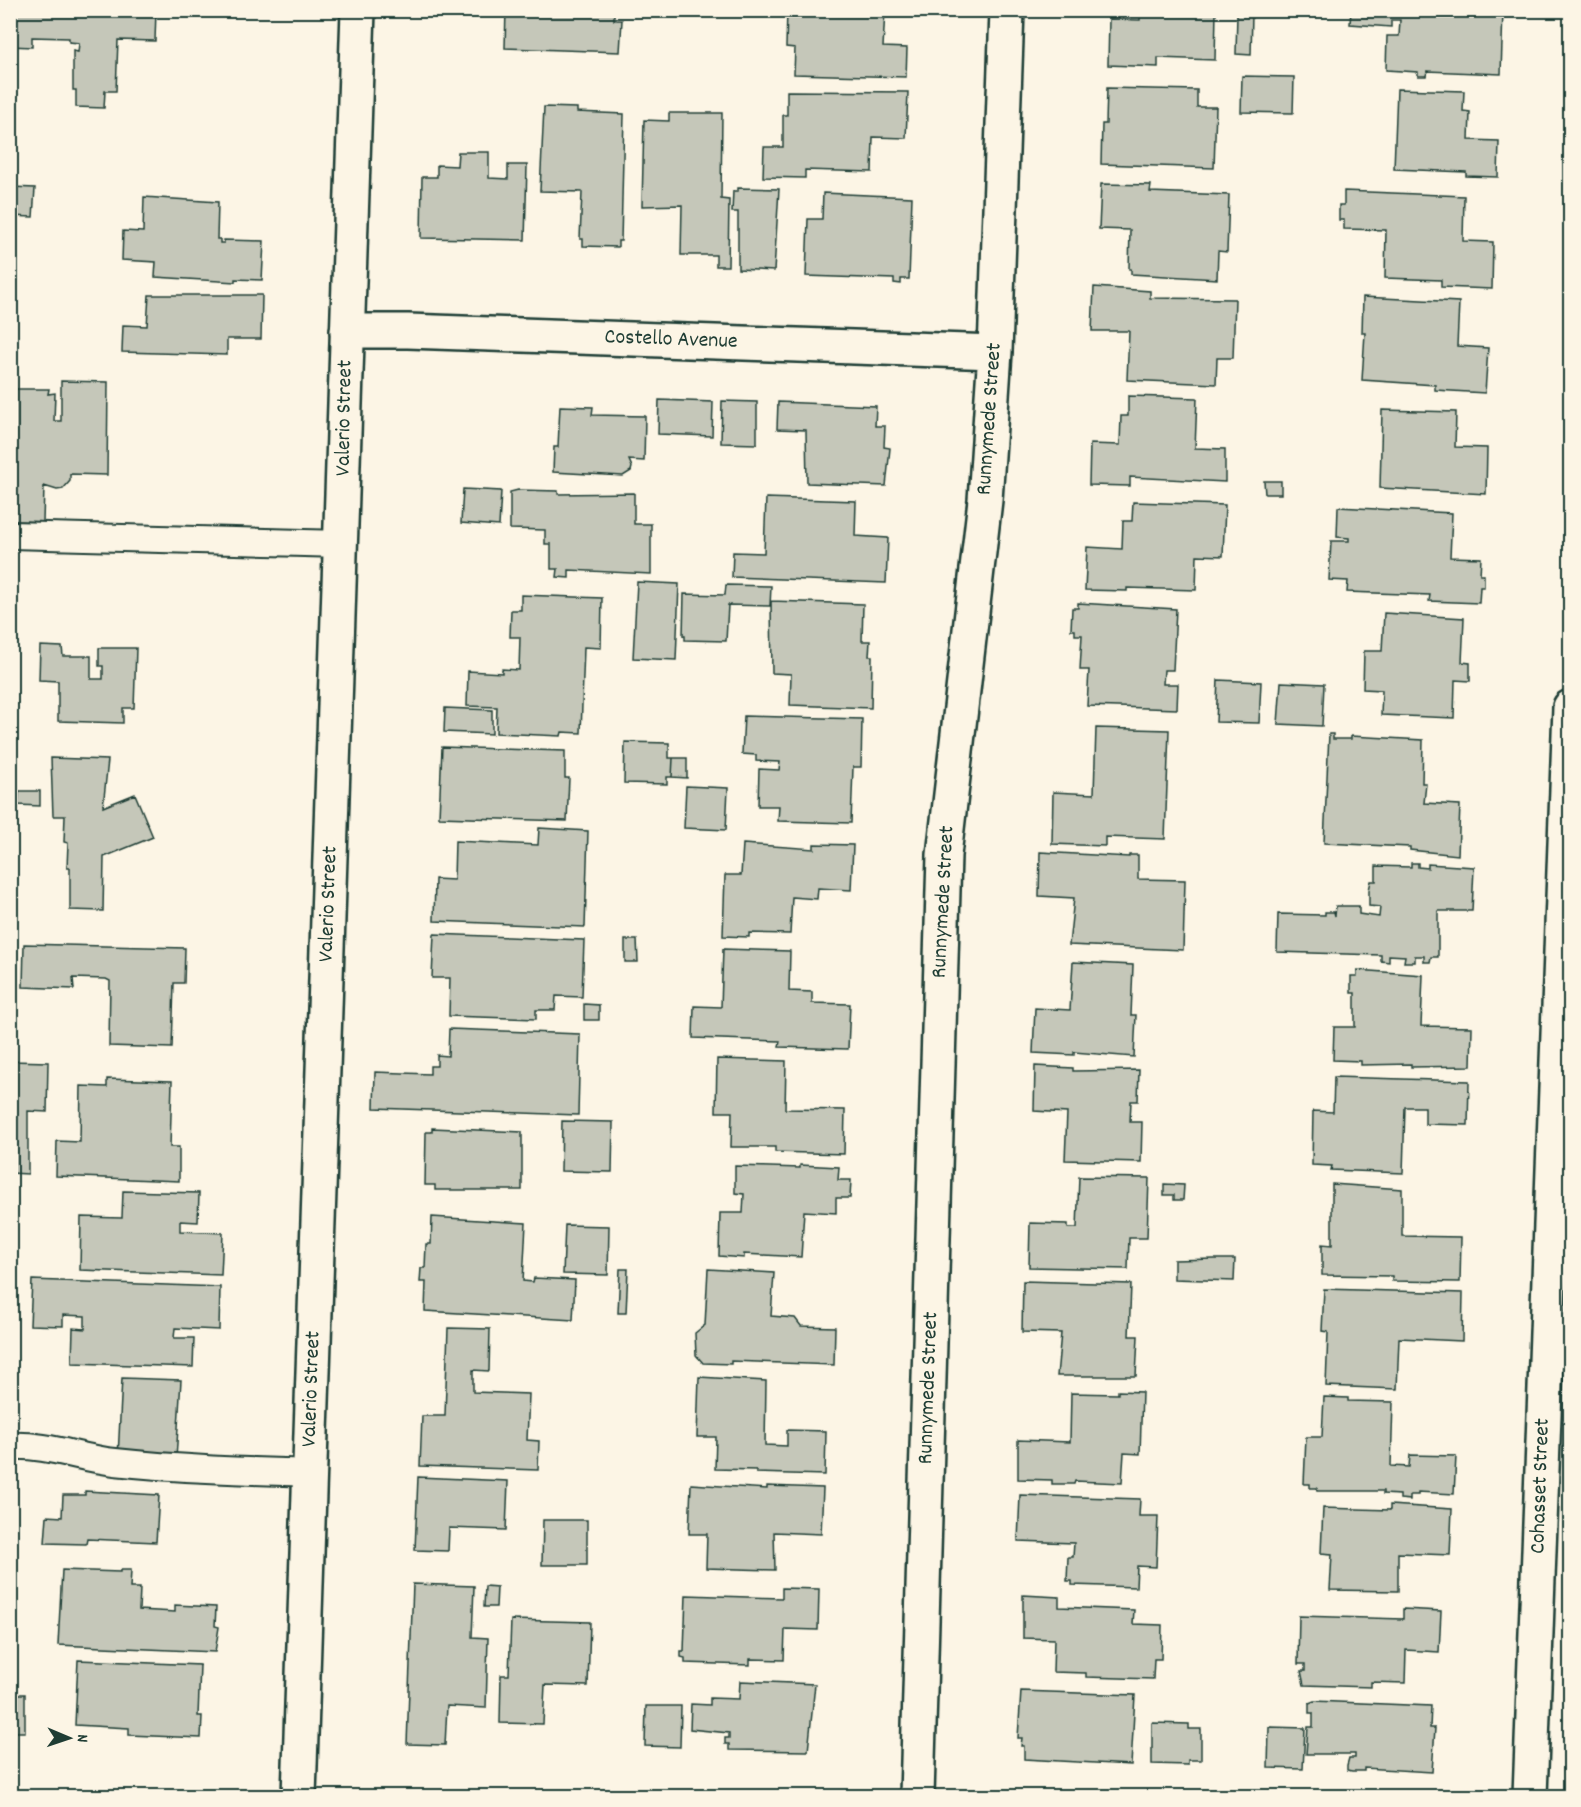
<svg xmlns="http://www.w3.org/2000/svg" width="1581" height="1807" viewBox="0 0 1581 1807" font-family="Dekko,sans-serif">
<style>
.building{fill:#c5c7b9;stroke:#1f3d34;stroke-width:1.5}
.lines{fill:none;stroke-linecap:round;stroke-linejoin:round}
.service-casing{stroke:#1f3d34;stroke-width:30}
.minor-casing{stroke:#1f3d34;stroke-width:38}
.tertiary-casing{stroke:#1f3d34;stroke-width:38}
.service{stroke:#fcf5e5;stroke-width:26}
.minor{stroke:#fcf5e5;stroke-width:33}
.tertiary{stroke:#fcf5e5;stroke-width:33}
.labels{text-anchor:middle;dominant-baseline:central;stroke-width:5;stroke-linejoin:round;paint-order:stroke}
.street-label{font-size:22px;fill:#1f3d34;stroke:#fcf5e5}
</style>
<rect width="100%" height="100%" fill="#fcf5e5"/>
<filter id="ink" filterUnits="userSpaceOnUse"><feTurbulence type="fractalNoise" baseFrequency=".0167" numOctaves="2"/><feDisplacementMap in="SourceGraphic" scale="12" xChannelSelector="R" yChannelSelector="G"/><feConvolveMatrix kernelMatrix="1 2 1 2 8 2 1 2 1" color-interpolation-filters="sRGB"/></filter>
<g filter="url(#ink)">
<path class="building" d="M 10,10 L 156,10 L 155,41 L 118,40 L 116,91 L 105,91 L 104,108 L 76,107 L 76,90 L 73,90 L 73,51 L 78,52 L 79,43 L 69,42 L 69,38 L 32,37 L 32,47 L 10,46 Z
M 506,10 L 614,10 L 614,20 L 622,20 L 620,52 L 505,48 Z
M 787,10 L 885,10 L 883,47 L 907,48 L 906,77 L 794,74 L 795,48 L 786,47 Z
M 1140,10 L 1216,10 L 1215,60 L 1158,58 L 1158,67 L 1108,65 L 1109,19 L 1140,20 Z
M 1351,10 L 1503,10 L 1501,74 L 1427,71 L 1426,76 L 1418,76 L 1418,72 L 1386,70 L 1387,36 L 1399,36 L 1400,20 L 1391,20 L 1391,27 L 1350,24 Z
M 1237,14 L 1252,14 L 1251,55 L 1236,54 Z
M 1242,76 L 1294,77 L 1293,113 L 1241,112 Z
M 1107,88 L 1197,90 L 1197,107 L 1216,107 L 1214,168 L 1101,164 L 1102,124 L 1106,124 Z
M 1397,89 L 1464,91 L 1463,111 L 1470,112 L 1469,140 L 1499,141 L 1498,177 L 1466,176 L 1466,172 L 1394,169 Z
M 787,91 L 908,92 L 906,138 L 873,137 L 872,172 L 805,170 L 805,178 L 763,177 L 764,147 L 783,147 L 783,115 L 787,115 Z
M 544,107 L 577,108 L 577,112 L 624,114 L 621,241 L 618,241 L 618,247 L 583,246 L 583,239 L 580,239 L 582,192 L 540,191 Z
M 669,113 L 722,113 L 721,199 L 729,200 L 728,266 L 716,266 L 716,255 L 681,255 L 682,205 L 642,206 L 644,120 L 669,121 Z
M 458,152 L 489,152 L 489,178 L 508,179 L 508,165 L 527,165 L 525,240 L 421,238 L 422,177 L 437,177 L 437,165 L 457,166 Z
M 1101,184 L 1151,185 L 1150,192 L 1229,195 L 1227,252 L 1218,251 L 1217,279 L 1131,274 L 1131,269 L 1129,269 L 1130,230 L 1099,229 Z
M 10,187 L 35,188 L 33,217 L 10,216 Z
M 738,188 L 779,189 L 774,271 L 738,269 L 738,212 L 732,212 L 733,191 L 738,191 Z
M 1344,191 L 1464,196 L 1463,241 L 1493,242 L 1492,289 L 1441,287 L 1441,280 L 1385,278 L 1386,230 L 1344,229 L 1344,220 L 1339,220 L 1339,205 L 1344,205 Z
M 823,193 L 912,197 L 909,279 L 901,279 L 901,284 L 894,283 L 894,279 L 806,276 L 808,219 L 822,219 Z
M 144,197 L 218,202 L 217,239 L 220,239 L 220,243 L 224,243 L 224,240 L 264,241 L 262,280 L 235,279 L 235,282 L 155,277 L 156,262 L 122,260 L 123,231 L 143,232 Z
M 1094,287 L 1150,291 L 1150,298 L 1235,299 L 1233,358 L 1217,358 L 1216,384 L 1127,380 L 1129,331 L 1092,331 Z
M 149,295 L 262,295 L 261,339 L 227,339 L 227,355 L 122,352 L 123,325 L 147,326 Z
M 1363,297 L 1459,302 L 1457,346 L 1488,348 L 1485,393 L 1435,390 L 1435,385 L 1362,380 L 1365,333 L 1362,333 Z
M 61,381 L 108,382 L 107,475 L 70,474 L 70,481 L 63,489 L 57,490 L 44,486 L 43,522 L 10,521 L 10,389 L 49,389 L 48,394 L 55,393 L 54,421 L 61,421 Z
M 1128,396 L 1197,398 L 1195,448 L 1225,449 L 1225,482 L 1130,477 L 1130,486 L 1089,485 L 1090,444 L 1120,445 L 1121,416 L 1128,416 Z
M 659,400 L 713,402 L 712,436 L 658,434 Z
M 722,401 L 757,402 L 757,444 L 721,443 Z
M 778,402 L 876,406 L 875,426 L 885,426 L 884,447 L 890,448 L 886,486 L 807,483 L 806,430 L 777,429 Z
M 560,406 L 593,407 L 592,415 L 645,416 L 644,461 L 629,460 L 632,467 L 631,471 L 623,476 L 553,472 L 554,447 L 558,447 Z
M 1382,410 L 1456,412 L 1455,447 L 1487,448 L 1486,494 L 1380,488 Z
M 1264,481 L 1281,481 L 1281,494 L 1265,494 Z
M 463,489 L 501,491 L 499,526 L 461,523 Z
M 518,490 L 558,491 L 558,494 L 634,493 L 634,524 L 651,524 L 651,574 L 569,570 L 569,578 L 557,577 L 558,569 L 551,569 L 551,544 L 545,544 L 545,530 L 510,529 L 510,492 Z
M 766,498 L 856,501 L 855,536 L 888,538 L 886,583 L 732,577 L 733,552 L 764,553 Z
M 1133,502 L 1225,505 L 1223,556 L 1197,555 L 1196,590 L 1127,588 L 1127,591 L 1085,590 L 1087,547 L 1122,549 L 1123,521 L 1132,521 Z
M 1338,507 L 1452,513 L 1450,557 L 1481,558 L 1480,575 L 1484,575 L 1484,587 L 1480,587 L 1479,603 L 1429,601 L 1430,595 L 1347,592 L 1348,581 L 1329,580 L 1331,541 L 1349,541 L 1349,538 L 1337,537 Z
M 637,582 L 679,584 L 676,660 L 633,658 Z
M 726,585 L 771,586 L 770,606 L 728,605 L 726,641 L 685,640 L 685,636 L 683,636 L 684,594 L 725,595 Z
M 521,595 L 602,598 L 601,648 L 584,647 L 581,733 L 562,732 L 561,736 L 496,733 L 497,707 L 467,706 L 468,671 L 502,673 L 502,669 L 519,670 L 520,637 L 510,637 L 511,610 L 521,610 Z
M 771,601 L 863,604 L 862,641 L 870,641 L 869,656 L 872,656 L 871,708 L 790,705 L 791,674 L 772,673 Z
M 1078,603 L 1176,609 L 1173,670 L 1164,670 L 1163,684 L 1178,684 L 1177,709 L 1087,706 L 1089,670 L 1080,670 L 1082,635 L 1075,635 L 1075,630 L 1071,630 L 1072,608 L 1078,608 Z
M 1384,613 L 1464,618 L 1462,662 L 1470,663 L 1470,681 L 1455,680 L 1454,718 L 1381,715 L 1382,690 L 1363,689 L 1364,651 L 1382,651 Z
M 40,646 L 62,647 L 63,656 L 91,656 L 91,679 L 103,679 L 103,666 L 99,666 L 99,648 L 136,648 L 134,708 L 123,708 L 123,723 L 58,721 L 58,681 L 39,680 Z
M 1218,680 L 1261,682 L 1259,723 L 1216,722 Z
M 1281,682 L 1324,684 L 1322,726 L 1278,724 Z
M 445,708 L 492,710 L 492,734 L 444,732 Z
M 744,716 L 862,719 L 861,767 L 853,767 L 851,823 L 778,821 L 779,806 L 758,806 L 759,769 L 779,770 L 780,762 L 756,761 L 756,755 L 742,754 Z
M 1096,728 L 1169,730 L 1165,839 L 1105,837 L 1105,846 L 1052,844 L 1053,792 L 1094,794 Z
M 1329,734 L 1333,734 L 1333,739 L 1351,739 L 1351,736 L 1423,740 L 1422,783 L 1426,783 L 1424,803 L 1460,805 L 1458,855 L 1410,850 L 1410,847 L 1324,843 Z
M 625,742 L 669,743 L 669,758 L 673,758 L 672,777 L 667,777 L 667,784 L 624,783 Z
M 442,747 L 565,751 L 565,778 L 569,778 L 567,821 L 439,817 Z
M 51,758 L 108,760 L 103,807 L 135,794 L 153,837 L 104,857 L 103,911 L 70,910 L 70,868 L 67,868 L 68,843 L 64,842 L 65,816 L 53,816 Z
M 673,758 L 687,758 L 687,778 L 672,777 Z
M 686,786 L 728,788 L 726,830 L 684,828 Z
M 19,791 L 40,791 L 40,806 L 18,805 Z
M 539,828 L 588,831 L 585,927 L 434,921 L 435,879 L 454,880 L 455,841 L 538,845 Z
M 743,844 L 814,849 L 814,844 L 853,845 L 851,890 L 818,888 L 817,899 L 792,897 L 790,934 L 749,933 L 749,937 L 723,936 L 725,875 L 741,875 Z
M 1040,852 L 1129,857 L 1129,855 L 1138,855 L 1138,879 L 1185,880 L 1183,950 L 1069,945 L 1074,898 L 1039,896 Z
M 1411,863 L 1418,863 L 1418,867 L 1428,868 L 1428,864 L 1474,867 L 1472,911 L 1438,911 L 1438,957 L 1431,957 L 1430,962 L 1424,962 L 1424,956 L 1415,956 L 1415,962 L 1404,962 L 1405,956 L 1389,955 L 1389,962 L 1381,961 L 1381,955 L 1277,952 L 1278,914 L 1325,915 L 1325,912 L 1334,912 L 1335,916 L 1336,906 L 1359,906 L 1359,914 L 1379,917 L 1380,907 L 1369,906 L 1369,890 L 1371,881 L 1376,881 L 1376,866 L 1411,867 Z
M 434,934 L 584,940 L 582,997 L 556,996 L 555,1010 L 536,1010 L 536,1019 L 449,1016 L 450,978 L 432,978 Z
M 625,940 L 637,940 L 638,962 L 625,962 Z
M 24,944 L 185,948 L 184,983 L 174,983 L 172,1048 L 109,1046 L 110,981 L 106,979 L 73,978 L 74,989 L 23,987 Z
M 723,949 L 790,951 L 789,991 L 812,992 L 812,1003 L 850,1004 L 848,1049 L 779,1047 L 780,1041 L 693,1038 L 694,1006 L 721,1007 Z
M 1073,962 L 1133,965 L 1131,1015 L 1136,1015 L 1134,1057 L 1074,1052 L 1074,1055 L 1033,1053 L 1035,1008 L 1070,1010 Z
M 1357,970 L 1423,975 L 1421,1026 L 1472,1027 L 1471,1066 L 1411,1067 L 1411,1064 L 1361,1065 L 1361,1061 L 1333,1060 L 1334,1027 L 1355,1027 L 1355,993 L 1351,993 L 1351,976 L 1357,976 Z
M 584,1004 L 599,1005 L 599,1020 L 584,1020 Z
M 449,1029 L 580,1034 L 578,1115 L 374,1108 L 375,1072 L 430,1074 L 430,1066 L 437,1066 L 437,1055 L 448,1056 Z
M 717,1059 L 786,1061 L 785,1109 L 845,1110 L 844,1154 L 775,1152 L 775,1147 L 731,1147 L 732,1112 L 716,1112 Z
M 10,1061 L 48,1062 L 47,1112 L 28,1111 L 28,1174 L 10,1173 Z
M 1035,1066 L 1073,1068 L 1073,1071 L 1139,1070 L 1138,1101 L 1131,1101 L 1130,1122 L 1142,1122 L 1141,1162 L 1065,1160 L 1067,1113 L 1034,1111 Z
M 1334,1077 L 1469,1081 L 1468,1125 L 1425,1124 L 1425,1107 L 1405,1107 L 1403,1173 L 1331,1170 L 1332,1166 L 1312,1165 L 1313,1111 L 1333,1112 Z
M 107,1079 L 172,1081 L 170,1147 L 179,1147 L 179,1181 L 56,1176 L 57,1141 L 80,1142 L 81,1086 L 107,1087 Z
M 562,1121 L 613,1122 L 612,1172 L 561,1171 Z
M 432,1128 L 522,1132 L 522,1190 L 435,1190 L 435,1185 L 425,1185 L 426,1132 L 432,1132 Z
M 800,1165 L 839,1167 L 838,1180 L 851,1180 L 850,1198 L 836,1198 L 836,1213 L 804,1211 L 801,1257 L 744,1254 L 744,1258 L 719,1256 L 720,1213 L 743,1213 L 744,1194 L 735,1193 L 735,1166 L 800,1168 Z
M 1079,1177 L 1149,1178 L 1147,1238 L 1129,1238 L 1128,1269 L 1029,1267 L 1030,1223 L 1068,1224 L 1068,1228 L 1077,1228 Z
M 1164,1184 L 1184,1185 L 1183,1200 L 1174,1200 L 1174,1195 L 1164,1195 Z
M 1332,1184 L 1402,1189 L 1402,1236 L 1461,1237 L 1460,1282 L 1392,1281 L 1392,1276 L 1322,1275 L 1322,1244 L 1332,1245 Z
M 123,1191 L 199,1193 L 198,1222 L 180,1221 L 180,1231 L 223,1233 L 221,1275 L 80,1270 L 81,1217 L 122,1218 Z
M 432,1217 L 526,1223 L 523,1281 L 533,1282 L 534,1278 L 575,1280 L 573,1320 L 425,1311 L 426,1282 L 420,1282 L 421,1268 L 425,1268 L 426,1244 L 431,1244 Z
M 565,1225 L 609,1226 L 608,1275 L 563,1274 Z
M 1215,1259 L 1235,1259 L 1234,1281 L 1174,1279 L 1174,1260 Z
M 620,1269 L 628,1269 L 626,1313 L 618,1313 Z
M 708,1269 L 774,1273 L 771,1316 L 795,1318 L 801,1326 L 835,1327 L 834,1365 L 731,1361 L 731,1364 L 703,1363 L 696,1355 L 695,1333 L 705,1325 Z
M 32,1280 L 220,1287 L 219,1330 L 175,1328 L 174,1338 L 194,1338 L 193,1367 L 72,1363 L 73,1328 L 85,1329 L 85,1316 L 63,1315 L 63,1326 L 30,1325 Z
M 1023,1281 L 1131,1284 L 1129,1336 L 1138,1336 L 1136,1376 L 1057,1376 L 1061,1333 L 1022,1332 Z
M 1324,1289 L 1463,1293 L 1462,1341 L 1399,1338 L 1397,1389 L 1326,1386 L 1328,1332 L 1322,1331 Z
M 448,1328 L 490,1329 L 489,1371 L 473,1370 L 473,1392 L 529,1394 L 527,1440 L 539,1441 L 538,1470 L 420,1466 L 422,1416 L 445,1416 Z
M 699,1377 L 766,1381 L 765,1445 L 787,1446 L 787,1430 L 826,1431 L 825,1475 L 756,1473 L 756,1470 L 715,1469 L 716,1437 L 697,1437 Z
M 122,1378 L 181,1380 L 176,1459 L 118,1457 Z
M 1118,1391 L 1142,1392 L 1140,1454 L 1124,1453 L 1122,1483 L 1075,1481 L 1074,1484 L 1052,1484 L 1052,1480 L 1018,1479 L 1018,1440 L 1070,1442 L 1071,1393 L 1118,1394 Z
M 1324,1397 L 1348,1398 L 1348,1401 L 1393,1402 L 1391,1466 L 1409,1467 L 1410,1455 L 1456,1456 L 1454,1494 L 1418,1492 L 1418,1495 L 1410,1495 L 1410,1500 L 1400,1499 L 1400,1495 L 1383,1494 L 1383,1491 L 1317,1491 L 1317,1488 L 1310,1488 L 1310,1484 L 1304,1484 L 1306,1437 L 1322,1437 Z
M 418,1477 L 508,1481 L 506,1530 L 449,1528 L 448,1551 L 415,1550 Z
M 691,1484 L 767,1489 L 767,1486 L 823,1488 L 821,1534 L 774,1532 L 775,1570 L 706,1568 L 707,1534 L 689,1534 Z
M 85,1491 L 159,1495 L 156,1542 L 87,1539 L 86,1544 L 45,1543 L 47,1516 L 62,1517 L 63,1495 L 85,1495 Z
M 1020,1495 L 1140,1499 L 1139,1516 L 1158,1516 L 1156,1567 L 1137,1566 L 1136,1587 L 1072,1585 L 1072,1581 L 1067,1581 L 1068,1557 L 1073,1557 L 1074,1543 L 1018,1541 Z
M 1390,1505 L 1452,1509 L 1450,1555 L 1398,1553 L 1398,1591 L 1330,1590 L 1332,1554 L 1321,1553 L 1323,1508 L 1390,1510 Z
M 543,1520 L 587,1520 L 587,1565 L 542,1565 Z
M 62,1570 L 120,1572 L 120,1570 L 131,1570 L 130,1588 L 140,1588 L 139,1610 L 175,1612 L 175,1605 L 216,1607 L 215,1626 L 219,1627 L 215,1652 L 58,1645 Z
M 413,1584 L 474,1586 L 472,1637 L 488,1638 L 486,1708 L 447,1706 L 445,1745 L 407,1744 Z
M 485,1586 L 497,1587 L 496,1607 L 484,1607 Z
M 782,1588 L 819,1589 L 818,1630 L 785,1629 L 784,1660 L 750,1659 L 750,1665 L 685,1663 L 685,1658 L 681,1657 L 681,1651 L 684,1651 L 686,1595 L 782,1598 Z
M 1023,1595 L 1059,1597 L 1059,1607 L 1134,1610 L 1133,1624 L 1162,1625 L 1161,1659 L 1154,1659 L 1153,1679 L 1086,1677 L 1086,1673 L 1053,1672 L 1054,1639 L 1023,1638 Z
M 1403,1609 L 1441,1611 L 1439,1652 L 1406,1650 L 1405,1683 L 1371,1682 L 1371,1687 L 1304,1685 L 1301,1671 L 1305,1671 L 1305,1664 L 1298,1664 L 1299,1616 L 1403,1619 Z
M 511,1620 L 590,1622 L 588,1686 L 545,1685 L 543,1724 L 500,1723 L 501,1675 L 509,1675 Z
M 78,1660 L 200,1665 L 198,1716 L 202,1716 L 201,1738 L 129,1735 L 129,1728 L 75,1725 Z
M 740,1681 L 815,1684 L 808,1751 L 729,1750 L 729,1744 L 725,1744 L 725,1738 L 729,1738 L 729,1733 L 690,1729 L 691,1704 L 710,1705 L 710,1698 L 739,1699 Z
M 1021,1691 L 1135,1695 L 1131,1765 L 1024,1759 L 1024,1746 L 1021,1746 L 1022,1738 L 1018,1738 Z
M 10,1694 L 25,1694 L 25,1732 L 10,1732 Z
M 1314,1701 L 1431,1706 L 1430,1728 L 1435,1728 L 1432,1772 L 1364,1768 L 1364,1771 L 1352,1771 L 1347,1770 L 1347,1765 L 1349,1758 L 1355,1758 L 1355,1754 L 1306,1754 L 1308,1727 L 1313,1727 L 1313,1713 L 1309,1713 L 1309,1703 Z
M 646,1706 L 681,1706 L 680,1747 L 645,1746 Z
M 1152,1723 L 1189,1724 L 1189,1729 L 1201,1729 L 1201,1760 L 1188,1760 L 1188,1765 L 1152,1764 Z
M 1269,1727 L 1305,1728 L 1303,1769 L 1268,1768 Z"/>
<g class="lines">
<g class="service-casing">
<path id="service" d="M 10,535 L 342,544
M 10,1446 C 47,1444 79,1458 115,1462 C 180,1469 245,1471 310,1473"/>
</g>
<g class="minor-casing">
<path id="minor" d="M 347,331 L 408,331 L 995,352
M 917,1796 L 944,855 L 985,500 L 995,352 L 1007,10
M 1530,1796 L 1570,707"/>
</g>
<g class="tertiary-casing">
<path id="tertiary" d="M 299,1796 L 358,10"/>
</g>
<use href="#service" class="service"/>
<use href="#minor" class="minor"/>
<use href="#tertiary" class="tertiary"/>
</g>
</g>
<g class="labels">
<g class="street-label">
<text transform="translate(671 340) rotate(2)">Costello Avenue</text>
<text transform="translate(345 418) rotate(-89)">Valerio Street</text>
<text transform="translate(990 419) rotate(-86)">Runnymede Street</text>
<text transform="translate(944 902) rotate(-87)">Runnymede Street</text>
<text transform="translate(329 904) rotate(-88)">Valerio Street</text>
<text transform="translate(929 1388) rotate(-88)">Runnymede Street</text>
<text transform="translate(312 1389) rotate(-88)">Valerio Street</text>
<text transform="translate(1541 1486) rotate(-88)">Cohasset Street</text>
</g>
</g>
<rect width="1581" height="1807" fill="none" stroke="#fcf5e5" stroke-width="36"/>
<rect x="18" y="18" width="1545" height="1771" fill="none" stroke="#1f3d34" stroke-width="2" filter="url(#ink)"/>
<g transform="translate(69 1738) rotate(92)" stroke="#fcf5e5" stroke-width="4.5" paint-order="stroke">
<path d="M0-4.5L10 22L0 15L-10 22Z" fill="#1f3d34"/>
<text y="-9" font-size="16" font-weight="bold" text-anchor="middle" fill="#1f3d34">N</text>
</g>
</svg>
